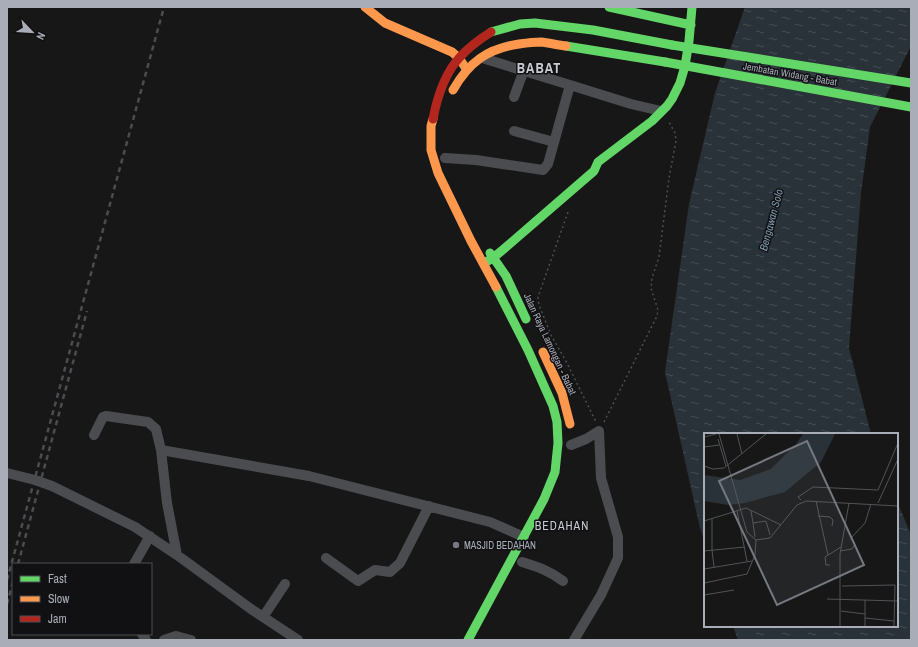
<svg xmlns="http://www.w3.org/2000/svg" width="918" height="647" viewBox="0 0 918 647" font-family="'Archivo Narrow',sans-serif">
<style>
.water{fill:url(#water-ripples)}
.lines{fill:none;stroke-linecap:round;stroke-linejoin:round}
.path{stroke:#4d4e52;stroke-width:1.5;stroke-dasharray:2 3;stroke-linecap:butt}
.street{stroke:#4b4c50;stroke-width:10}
.fast{stroke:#63d668;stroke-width:9}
.slow{stroke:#ff974d;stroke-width:9}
.jam{stroke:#b3261e;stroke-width:9}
.rail{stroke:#4b4c4f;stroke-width:2.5;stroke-dasharray:5 4;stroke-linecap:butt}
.fast-bridge{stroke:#63d668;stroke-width:9}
.poi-dot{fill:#757880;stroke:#111113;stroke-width:1.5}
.labels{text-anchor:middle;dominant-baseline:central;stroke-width:3;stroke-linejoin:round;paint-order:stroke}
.street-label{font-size:10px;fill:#a8adb8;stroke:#111113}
.poi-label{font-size:10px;fill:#a8adb8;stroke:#111113;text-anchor:start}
.water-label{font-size:11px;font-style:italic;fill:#7f9bb3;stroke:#111113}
.quarter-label{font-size:12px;letter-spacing:1px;fill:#c9ccd4;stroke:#111113}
.district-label{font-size:14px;font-weight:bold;letter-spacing:1px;fill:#c9ccd4;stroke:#111113}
.inset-road{fill:none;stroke:#515357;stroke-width:1}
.view{fill:#757880;fill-opacity:0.15;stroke:#757880;stroke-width:2}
.inset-edge{fill:none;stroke:#a8adb8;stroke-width:2}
</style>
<defs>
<pattern id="water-ripples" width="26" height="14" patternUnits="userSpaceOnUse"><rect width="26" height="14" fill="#2a3239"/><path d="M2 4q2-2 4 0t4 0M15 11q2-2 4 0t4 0" fill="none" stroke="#464d54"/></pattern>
</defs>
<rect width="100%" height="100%" fill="#171717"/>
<path class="water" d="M 745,7 L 911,7 L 911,46 L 870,127 L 861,193 L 849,348 L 871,434 L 705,434 L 705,542 L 700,528 L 665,372 L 689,204 L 715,93 Z
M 897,501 L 911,535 L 911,640 L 738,640 L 733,626 L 897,626 Z"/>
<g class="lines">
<path class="path" d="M 568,212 L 538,297 L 539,305 L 551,335 L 567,363 L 596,422
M 604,422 L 657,316 L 658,310 L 651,288 L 652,278 L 659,257 L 669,178 L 676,141 L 675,133 L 669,122"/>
<path class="street" d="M 482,58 L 570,85
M 514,97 L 524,70
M 514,131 L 554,142
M 445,158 L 476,160 L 543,170 L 548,164 L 570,85 L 631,104 L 661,111
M 94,435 L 103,417 L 106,416 L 148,422 L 156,429 L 161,450 L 167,503 L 177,555
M 571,445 L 586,439 L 599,431 L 601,478 L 618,537 L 618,558 L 601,595 L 574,640
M 161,450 L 309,476 L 490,522 L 524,537
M 7,473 L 35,480 L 52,486 L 135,527 L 177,555 L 251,609 L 298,640
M 326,558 L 358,581 L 375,570 L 390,572 L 400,563 L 429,506
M 522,562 C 538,567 550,571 563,581
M 134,564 L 150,536
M 263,617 L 285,584
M 142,634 L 146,640
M 164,640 L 176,636 L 191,640"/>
<path class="fast" d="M 609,7 L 691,25
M 491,32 L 520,24 L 535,23 L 593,30 L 672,45
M 566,46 L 665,62
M 490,253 L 506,276 L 526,319
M 484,263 L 493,258 L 505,248 L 594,171 L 598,162 L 652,121 L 667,106 L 672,99 L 680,83 L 685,66 L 689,41 L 692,7
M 468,640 L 544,499 L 555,472 L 558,443 L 557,422 L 553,406 L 528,350 L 496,287"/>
<path class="slow" d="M 365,7 L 385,23 L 452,52 L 459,58 L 465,67
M 453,90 C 469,62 487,49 519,44 C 526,43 534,42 541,42 C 549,43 558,45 566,46
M 433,119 L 431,126 L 431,150 L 438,173 L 471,241 L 496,287
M 543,352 L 562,393 L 570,424"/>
<path class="jam" d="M 433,119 C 437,98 445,73 460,57 C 469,47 480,39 491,32"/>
<path class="rail" d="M 18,564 L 87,311
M 7,580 L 164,7
M 7,604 L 13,582"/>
<path class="fast-bridge" d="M 672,45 L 911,83
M 665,62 L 911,107"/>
</g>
<circle class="poi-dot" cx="456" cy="545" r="4"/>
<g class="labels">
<g class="street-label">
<text transform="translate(790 74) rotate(10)">Jembatan Widang - Babat</text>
<text transform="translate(550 344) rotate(65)">Jalan Raya Lamongan - Babat</text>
</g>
<g class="poi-label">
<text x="464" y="545">MASJID BEDAHAN</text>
</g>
<g class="water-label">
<text transform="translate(771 220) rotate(-75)">Bengawan Solo</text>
</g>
<g class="quarter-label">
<text x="562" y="526">BEDAHAN</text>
</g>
<g class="district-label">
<text x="539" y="68">BABAT</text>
</g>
</g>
<g transform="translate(704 433)">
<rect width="194" height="194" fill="#171717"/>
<path d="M 99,1 L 131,1 L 117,29 L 81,59 L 41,70 L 24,72 L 0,68 L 0,42 L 36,47 L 67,36 L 92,11 Z" fill="#2a3239"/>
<path class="inset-road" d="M 15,1 L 43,99 L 52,107 L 66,105 L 93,72 L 102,68 L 194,73M 33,1 L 38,21M 0,4 L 12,1M 14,6 L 22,33M 0,14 L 15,12M 0,33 L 9,36 L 20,35 L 62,1M 97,67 L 94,64 L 109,54 L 174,57 L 194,10M 112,68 L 124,122M 174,70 L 194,26M 33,78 L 43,128M 47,78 L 49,90 L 62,88 L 66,102M 114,83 L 126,84 L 129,87 L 128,93M 0,88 L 42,75 L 77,92M 49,90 L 51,104M 8,117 L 8,86M 8,117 L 10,134M 0,118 L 41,114M 136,118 L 148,116 L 151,111 L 147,105 L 161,90 L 167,71M 126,132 L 122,132 L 121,124 L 137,114M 0,136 L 48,128M 0,150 L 43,141 L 51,122 L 52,107M 138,153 L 191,152 L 190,193M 0,162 L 30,157M 123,166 L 194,168M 137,178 L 161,181M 161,185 L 190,188M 136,193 L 136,121 L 145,70M 161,193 L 161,167"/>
<path class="view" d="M 103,8 L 160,132 L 73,172 L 15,48 Z"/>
<rect width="194" height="194" class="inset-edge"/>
</g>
<rect width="918" height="647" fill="none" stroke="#a8adb8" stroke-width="16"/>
<rect x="12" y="563" width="140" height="72" fill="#111113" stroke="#4d4f55"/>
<rect x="20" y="576" width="20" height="6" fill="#63d668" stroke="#4d4f55"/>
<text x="48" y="583" font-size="12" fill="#a8adb8">Fast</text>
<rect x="20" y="596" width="20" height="6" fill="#ff974d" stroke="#4d4f55"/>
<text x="48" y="603" font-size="12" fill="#a8adb8">Slow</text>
<rect x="20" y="616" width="20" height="6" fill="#b3261e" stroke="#4d4f55"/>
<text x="48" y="623" font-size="12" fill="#a8adb8">Jam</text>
<g transform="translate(32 32) rotate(115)" stroke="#111113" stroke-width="3" paint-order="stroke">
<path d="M0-3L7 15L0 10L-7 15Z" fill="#a8adb8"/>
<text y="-6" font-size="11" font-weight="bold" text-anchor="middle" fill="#a8adb8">N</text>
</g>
</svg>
